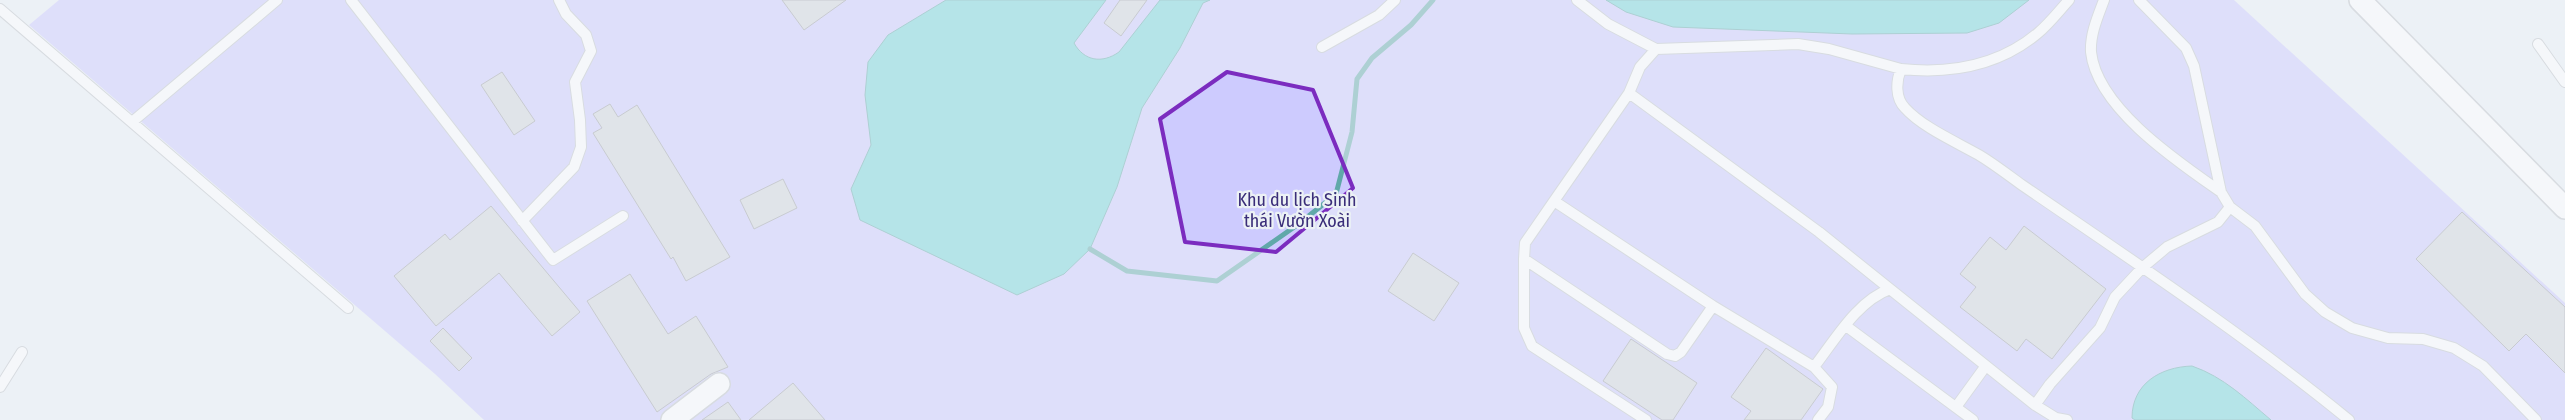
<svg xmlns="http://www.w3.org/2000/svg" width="2565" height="420" viewBox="0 0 2565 420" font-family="'Fira Sans Condensed',sans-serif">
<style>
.green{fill:#cdcbfe}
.water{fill:#71d6d7;stroke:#60a8a9}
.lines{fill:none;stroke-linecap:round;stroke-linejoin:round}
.stream{stroke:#60a8a9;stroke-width:5}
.building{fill:#d1d4da;stroke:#9b9ea3}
.service-casing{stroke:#bec3c7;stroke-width:12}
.minor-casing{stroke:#bec3c7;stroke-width:24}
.service{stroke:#fff;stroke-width:10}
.minor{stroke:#fff;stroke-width:21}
.marked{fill:none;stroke:#7b2cbf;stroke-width:4;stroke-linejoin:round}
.labels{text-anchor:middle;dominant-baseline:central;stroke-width:4.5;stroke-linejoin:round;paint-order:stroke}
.park-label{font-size:18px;fill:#3a2d79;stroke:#ecf1f5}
</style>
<rect width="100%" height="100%" fill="#ecf1f5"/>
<path class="green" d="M 59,0 L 2234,0 L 2565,303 L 2565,420 L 484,420 L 435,374 L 29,25 Z"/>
<path class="water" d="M 946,0 L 1106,0 L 1074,43 C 1084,61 1102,64 1119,52 L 1160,0 L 1210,0 L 1203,3 L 1180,48 L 1142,108 L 1117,187 L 1090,249 L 1064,274 L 1017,295 L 860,220 L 851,189 L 871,145 L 865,95 L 868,62 L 888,35 Z
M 1606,0 L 2029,0 L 1999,23 L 1967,33 L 1852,34 L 1673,27 L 1626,12 Z
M 2192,366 C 2224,377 2246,399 2271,420 L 2135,420 L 2132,418 C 2132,384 2160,367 2192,366 Z"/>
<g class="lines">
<path class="stream" d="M 1090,249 L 1127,271 L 1217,281 L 1300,223 L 1336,194 L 1352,132 L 1357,79 L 1372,58 L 1411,25 L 1433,0"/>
</g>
<path class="building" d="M 782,0 L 846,0 L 804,30 Z
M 1120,0 L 1147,0 L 1121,36 L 1104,23 Z
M 502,72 L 535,121 L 514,135 L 481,85 Z
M 610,104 L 618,117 L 637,105 L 730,257 L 686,281 L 673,257 L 671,259 L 593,133 L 602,128 L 593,114 Z
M 783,179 L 797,208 L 754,229 L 740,200 Z
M 491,206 L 580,312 L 552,336 L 499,273 L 436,326 L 394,276 L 445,234 L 450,240 Z
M 2462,212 L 2565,307 L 2565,373 L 2526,334 L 2509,351 L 2416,259 Z
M 2024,226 L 2106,289 L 2052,359 L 2026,339 L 2017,351 L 1960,307 L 1976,287 L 1960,274 L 1990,237 L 2006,250 Z
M 1413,253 L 1459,283 L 1434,321 L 1388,291 Z
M 630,274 L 668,334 L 696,316 L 728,367 L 711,374 L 657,412 L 587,301 Z
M 443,328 L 472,358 L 459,371 L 430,341 Z
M 1631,339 L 1697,383 L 1673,420 L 1662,420 L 1603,381 Z
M 1766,348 L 1823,389 L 1801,420 L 1744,420 L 1751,411 L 1731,397 Z
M 793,383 L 825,420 L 749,420 Z
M 728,402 L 741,420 L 702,420 Z"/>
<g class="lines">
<g class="service-casing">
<path id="service" d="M 351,0 L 553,260 L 623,216
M 1577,0 L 1608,24 L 1656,49
M 2069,0 C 2059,11 2049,24 2038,33 C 1999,66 1950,74 1901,69 C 1896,81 1895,98 1905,108 C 1922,127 1956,142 1979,155 C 1994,164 2008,175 2022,185 C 2133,261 2245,335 2349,420
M 2104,0 C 2098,16 2090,34 2091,52 C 2097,108 2178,162 2221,192
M 2139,0 L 2186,48 L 2194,66 L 2221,192 L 2230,207 L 2255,226 L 2305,294 L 2325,312 L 2352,328 L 2388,338 L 2423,339 L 2454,348 L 2483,366 L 2536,420
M 0,9 L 348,308
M 2538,44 L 2565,82
M 1322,47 L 1379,15 L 1395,0
M 1629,93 L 1819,232 L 1890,289
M 132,122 L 277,0
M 1554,201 L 1629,93 L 1640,67 L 1656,49 L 1798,44 L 1829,49 L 1901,69
M 522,221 L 574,167 L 581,147 L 580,120 L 575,82 L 591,51 L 586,35 L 566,14 L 559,0
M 1524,259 L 1524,328 L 1532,346 L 1646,420
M 1713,306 L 1681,352 L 1675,356 L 1667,354 L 1524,259 L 1525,243 L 1554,201 L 1713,306 L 1814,367 L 1832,387 L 1828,407 L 1818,420
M 1846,326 L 1973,420
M 1814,367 C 1835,340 1857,301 1890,289 L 2035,405 L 2050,384 L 2100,328 L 2115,297 L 2142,268 L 2167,247 L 2218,222 L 2230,207
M 0,387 L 22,352
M 2035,405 L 2056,418 L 2067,420
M 1956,407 L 1985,367"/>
</g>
<g class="minor-casing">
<path id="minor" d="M 2360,0 L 2565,208
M 672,420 L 719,384"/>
</g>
<use href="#service" class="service"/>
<use href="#minor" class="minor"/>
</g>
<path d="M0 0H2565V420H0ZM 1227,72 L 1313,90 L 1353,188 L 1276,252 L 1185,242 L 1160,119 Z" fill="#ecf1f5" fill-opacity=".55" fill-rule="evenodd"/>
<path class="marked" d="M 1227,72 L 1313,90 L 1353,188 L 1276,252 L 1185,242 L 1160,119 Z"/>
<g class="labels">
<g class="park-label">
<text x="1297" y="200">Khu du lịch Sinh<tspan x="1297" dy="21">thái Vườn Xoài</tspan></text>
</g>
</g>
</svg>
